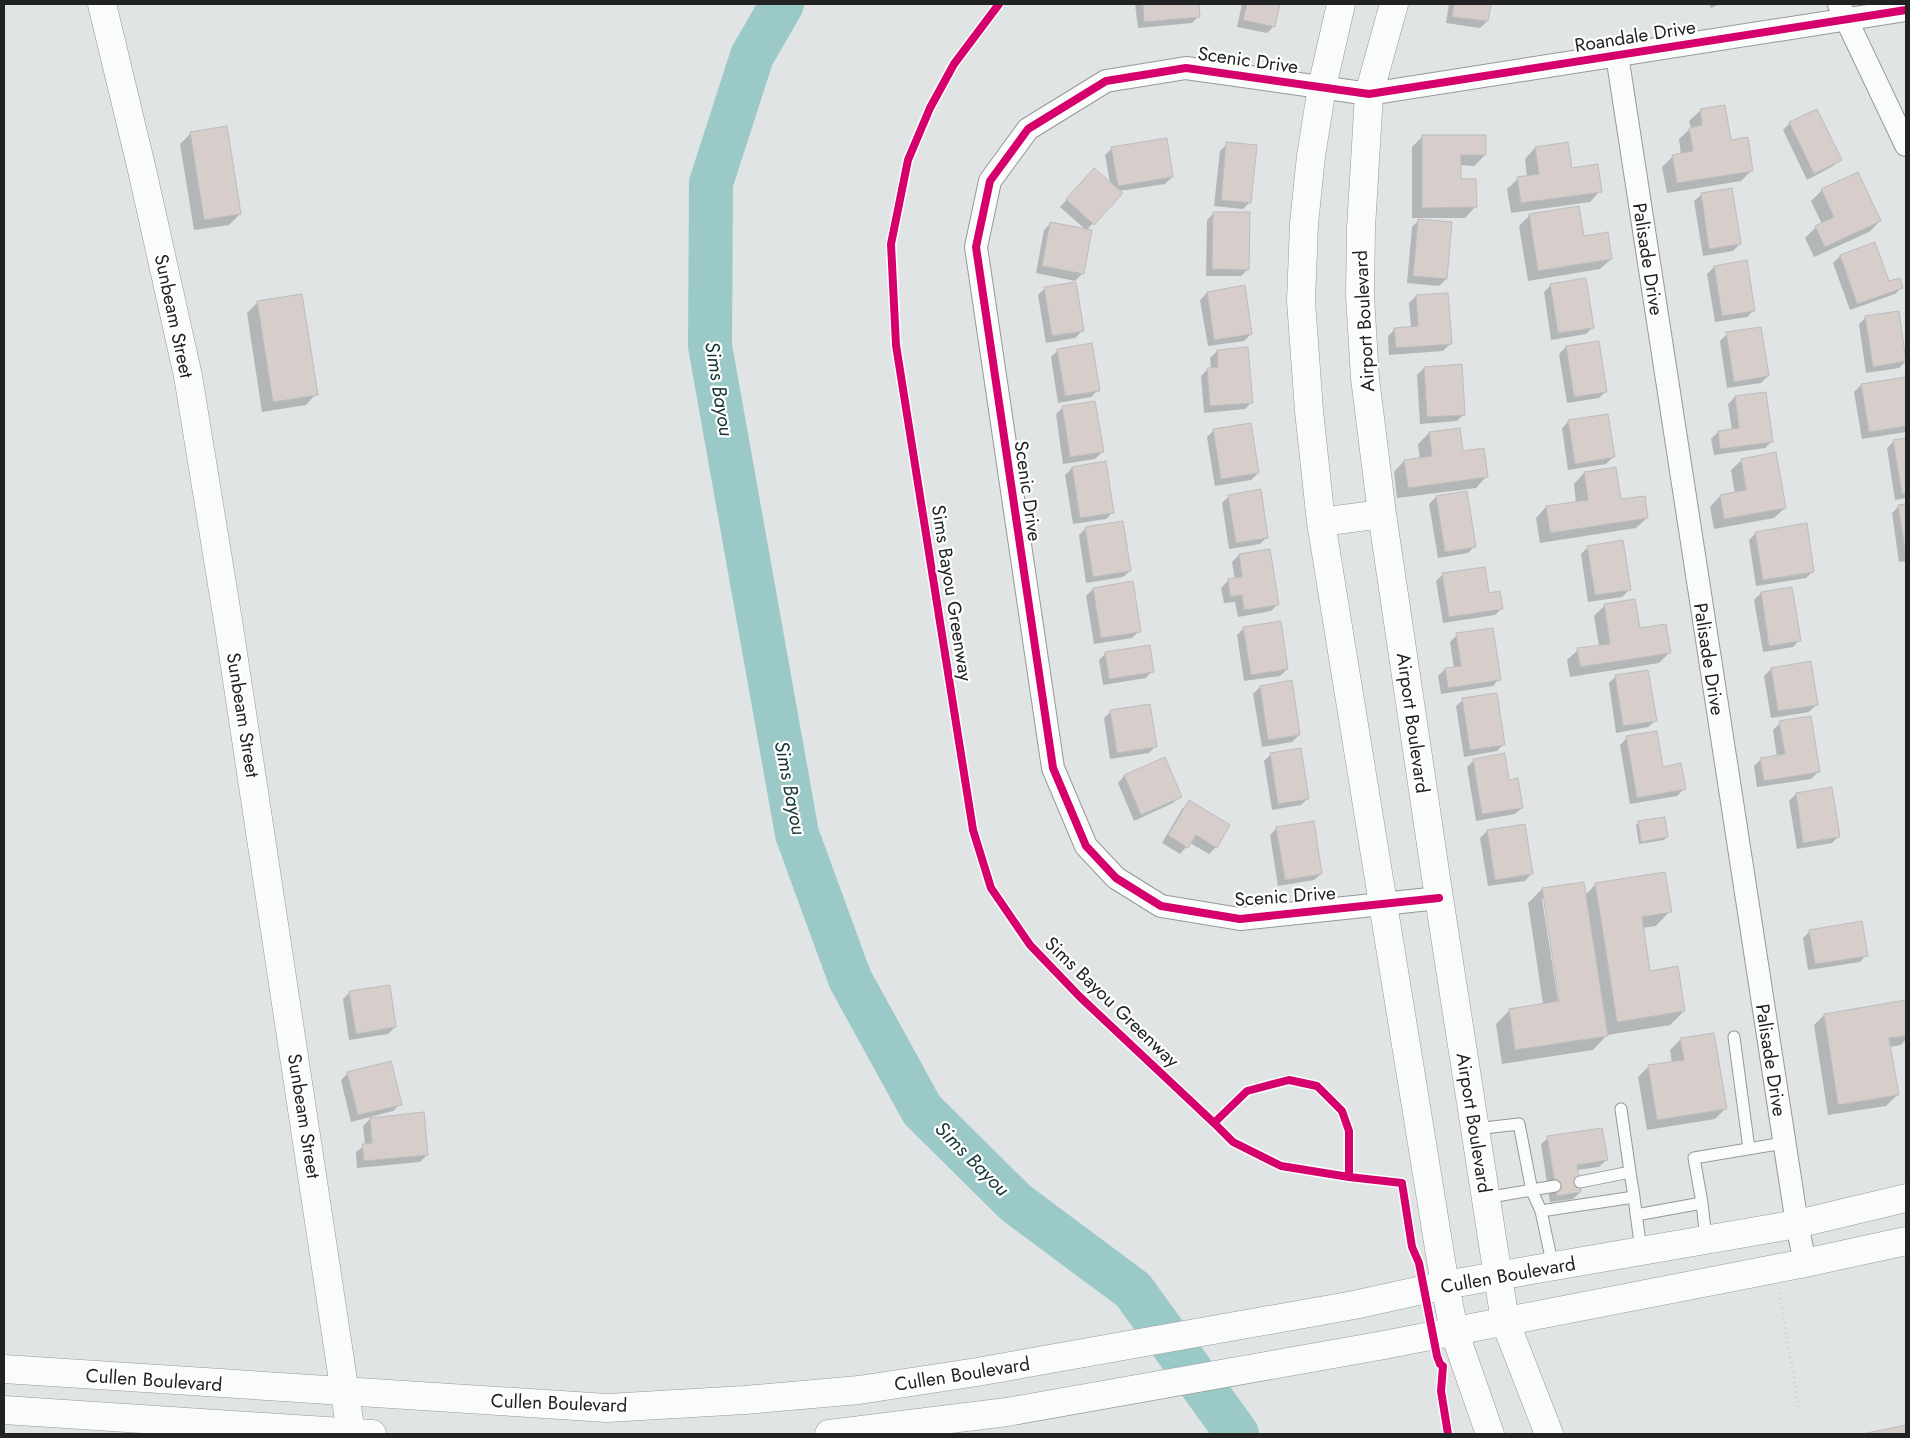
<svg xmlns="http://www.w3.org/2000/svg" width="1910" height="1438" viewBox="0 0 1910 1438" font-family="Jost,sans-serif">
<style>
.shadow{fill:#0003;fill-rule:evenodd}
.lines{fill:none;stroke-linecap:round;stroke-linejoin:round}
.river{stroke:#9bc9c8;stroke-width:44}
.building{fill:#d7cdcb;stroke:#bcbdbd}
.service-casing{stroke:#969999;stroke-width:13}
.minor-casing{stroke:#969999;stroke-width:24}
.tertiary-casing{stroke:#969999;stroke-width:29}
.primary-casing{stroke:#969999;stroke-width:29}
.path{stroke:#cdcece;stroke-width:3;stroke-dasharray:1 4;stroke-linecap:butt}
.service{stroke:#fafbfb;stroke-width:11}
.minor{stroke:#fafbfb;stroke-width:22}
.tertiary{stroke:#fafbfb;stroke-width:28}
.primary{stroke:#fafbfb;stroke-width:28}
.cycleway-casing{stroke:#fff;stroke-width:11}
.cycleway{stroke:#d6006c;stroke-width:8}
.labels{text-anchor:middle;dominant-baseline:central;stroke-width:4.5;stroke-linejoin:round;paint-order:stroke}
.street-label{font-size:19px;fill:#212323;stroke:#fff}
.water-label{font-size:20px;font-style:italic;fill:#153535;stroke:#fff}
</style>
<rect width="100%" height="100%" fill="#e0e4e4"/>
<path class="shadow" d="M 1135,4 L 1198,4 L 1199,16 L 1192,23 L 1138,28 Z
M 1242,4 L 1279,4 L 1274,26 L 1267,33 L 1237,27 Z
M 1449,4 L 1489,4 L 1487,21 L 1480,28 L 1446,23 Z
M 1709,4 L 1720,4 L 1711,8 Z
M 1724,107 L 1730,141 L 1752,170 L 1741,181 L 1667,193 L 1662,167 L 1673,156 L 1681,155 L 1679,139 L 1691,128 L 1689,121 L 1700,111 Z
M 1816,110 L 1840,159 L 1833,166 L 1807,180 L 1783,130 L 1790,123 Z
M 191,133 L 240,214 L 229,225 L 194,230 L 180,144 Z
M 1422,137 L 1485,155 L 1474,166 L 1460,165 L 1460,180 L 1475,207 L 1465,218 L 1412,218 L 1412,147 Z
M 1227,144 L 1250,202 L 1243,209 L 1214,206 L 1220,151 Z
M 1112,148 L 1172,177 L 1165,184 L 1119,191 L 1087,230 L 1091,231 L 1082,274 L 1075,281 L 1036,273 L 1044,230 L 1051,223 L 1086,230 L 1060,207 L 1088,176 L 1110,183 L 1105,155 Z
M 1535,148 L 1571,170 L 1600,191 L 1590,202 L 1511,213 L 1507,189 L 1518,179 L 1527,177 L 1525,159 Z
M 1731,190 L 1740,244 L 1733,251 L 1703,256 L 1694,201 L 1701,195 Z
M 1822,190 L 1880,221 L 1869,232 L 1814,257 L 1805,238 L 1816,227 L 1822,224 L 1811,201 Z
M 1214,213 L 1248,269 L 1241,276 L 1206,276 L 1207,220 Z
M 1530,215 L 1583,237 L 1611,259 L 1600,269 L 1528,281 L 1519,226 Z
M 1419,220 L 1446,279 L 1439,286 L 1407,283 L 1412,227 Z
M 1874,244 L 1888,283 L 1902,287 L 1895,294 L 1850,310 L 1833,263 L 1840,256 Z
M 1714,267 L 1754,310 L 1747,317 L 1715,322 L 1707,274 Z
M 1551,285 L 1593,327 L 1586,334 L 1551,340 L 1544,292 Z
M 1045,288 L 1082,331 L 1075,338 L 1046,343 L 1038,295 Z
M 1207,293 L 1251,334 L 1244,341 L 1208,346 L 1200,300 Z
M 1416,296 L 1450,344 L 1443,351 L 1389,355 L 1388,336 L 1395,329 L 1411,328 L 1409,303 Z
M 258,302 L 316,394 L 306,405 L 262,412 L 247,313 Z
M 1898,312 L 1906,361 L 1899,368 L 1866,373 L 1859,324 L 1866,317 Z
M 1727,334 L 1768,376 L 1761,383 L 1727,388 L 1720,341 Z
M 1566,347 L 1606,391 L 1599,398 L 1567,403 L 1559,354 Z
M 1058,350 L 1098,390 L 1091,397 L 1058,403 L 1051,357 Z
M 1217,351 L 1252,402 L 1245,409 L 1204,413 L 1201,376 L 1208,369 L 1211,369 L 1210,358 Z
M 1424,368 L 1464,414 L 1457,421 L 1420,424 L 1417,375 Z
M 1906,378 L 1906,432 L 1862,439 L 1854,392 L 1861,385 Z
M 1735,397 L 1772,441 L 1765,448 L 1714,455 L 1711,439 L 1718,432 L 1732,430 L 1728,404 Z
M 1063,407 L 1102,452 L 1095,459 L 1063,464 L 1056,414 Z
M 1569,421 L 1613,457 L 1606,464 L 1568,470 L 1562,428 Z
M 1459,429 L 1462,452 L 1486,477 L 1476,488 L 1397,498 L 1394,472 L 1404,461 L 1420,459 L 1418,444 L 1429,433 Z
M 1214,430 L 1258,473 L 1251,480 L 1215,486 L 1207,437 Z
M 1906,439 L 1906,498 L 1895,500 L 1887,448 L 1894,441 Z
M 1742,460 L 1785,508 L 1774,518 L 1714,529 L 1710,507 L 1720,496 L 1735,494 L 1731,470 Z
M 1072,468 L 1113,512 L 1106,519 L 1073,524 L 1065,475 Z
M 1584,473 L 1620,501 L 1647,518 L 1636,528 L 1540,543 L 1536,518 L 1546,507 L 1576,503 L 1574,484 Z
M 1229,496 L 1267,537 L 1260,544 L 1229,549 L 1222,503 Z
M 1436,497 L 1475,546 L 1468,553 L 1438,558 L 1429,504 Z
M 1906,505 L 1906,561 L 1899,562 L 1892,513 L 1899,506 Z
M 1086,528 L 1130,571 L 1123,577 L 1086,583 L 1079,535 Z
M 1756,533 L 1813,571 L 1806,578 L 1756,586 L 1749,540 Z
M 1588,547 L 1629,590 L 1622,597 L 1588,602 L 1581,554 Z
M 1239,555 L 1278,604 L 1271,611 L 1238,617 L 1235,602 L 1224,603 L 1221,588 L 1228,581 L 1235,580 L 1232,562 Z
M 1443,574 L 1488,594 L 1502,608 L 1495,615 L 1443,623 L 1436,581 Z
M 1093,589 L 1139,631 L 1132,638 L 1094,644 L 1086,596 Z
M 1761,593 L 1799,640 L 1793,647 L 1763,652 L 1754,600 Z
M 1605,605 L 1639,629 L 1669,653 L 1659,663 L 1570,677 L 1567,660 L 1578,650 L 1599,646 L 1594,616 Z
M 1244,628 L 1287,669 L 1280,676 L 1244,681 L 1237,635 Z
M 1457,635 L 1499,679 L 1493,686 L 1441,694 L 1438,676 L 1445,669 L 1454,668 L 1450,642 Z
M 1106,653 L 1152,671 L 1146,678 L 1103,685 L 1099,660 Z
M 1771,669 L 1816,705 L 1809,712 L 1771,718 L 1764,676 Z
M 1616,676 L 1655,721 L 1648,727 L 1616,733 L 1609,683 Z
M 1260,687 L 1299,735 L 1292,742 L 1262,747 L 1253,694 Z
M 1463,700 L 1504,744 L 1497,751 L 1464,757 L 1456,706 Z
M 1111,711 L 1156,746 L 1149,753 L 1110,759 L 1104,718 Z
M 1780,723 L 1818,772 L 1811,779 L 1757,787 L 1754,766 L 1761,759 L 1777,757 L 1773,730 Z
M 1627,738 L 1684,789 L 1677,796 L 1630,804 L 1620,745 Z
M 1271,754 L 1308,798 L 1301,805 L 1272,810 L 1264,761 Z
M 1164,759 L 1180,796 L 1173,803 L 1134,821 L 1118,783 L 1124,776 Z
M 1474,760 L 1508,781 L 1522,808 L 1515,814 L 1476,821 L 1467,767 Z
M 1796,794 L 1839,836 L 1832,843 L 1797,849 L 1789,801 Z
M 1189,802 L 1216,847 L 1209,854 L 1190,843 L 1180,854 L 1162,843 L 1182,809 Z
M 1639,822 L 1667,837 L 1664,840 L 1639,844 L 1636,825 Z
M 1277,828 L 1321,874 L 1314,880 L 1278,886 L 1270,835 Z
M 1487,831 L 1531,874 L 1525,881 L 1488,886 L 1480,838 Z
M 1583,883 L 1585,895 L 1596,884 L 1670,911 L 1656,926 L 1642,928 L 1649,972 L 1684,1011 L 1670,1025 L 1607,1035 L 1593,1050 L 1502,1064 L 1496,1024 L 1510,1010 L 1543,1004 L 1528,903 L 1542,889 ZM 1542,899 L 1545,899 L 1561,1007 L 1559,1007 Z
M 1810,931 L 1866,955 L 1860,962 L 1808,970 L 1803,938 Z
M 350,992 L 395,1027 L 388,1034 L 349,1040 L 343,999 Z
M 1906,1002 L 1906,1039 L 1901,1045 L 1890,1047 L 1897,1095 L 1886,1106 L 1828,1115 L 1814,1025 L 1824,1015 Z
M 1681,1039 L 1725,1109 L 1715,1119 L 1647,1130 L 1638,1077 L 1649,1066 L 1672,1063 L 1670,1050 Z
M 348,1073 L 400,1104 L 393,1111 L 351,1122 L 341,1080 Z
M 370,1119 L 427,1155 L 420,1162 L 357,1168 L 356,1152 L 365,1145 L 363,1126 Z
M 1548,1138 L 1606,1160 L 1599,1167 L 1576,1170 L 1580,1192 L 1573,1199 L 1550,1202 L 1541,1144 Z"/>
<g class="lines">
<path class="river" d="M 782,4 L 752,56 L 711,183 L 710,346 L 797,834 L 850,979 L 922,1110 L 1016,1203 L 1133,1290 L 1237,1434"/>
</g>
<path class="building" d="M 1143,4 L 1199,4 L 1200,17 L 1144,22 Z
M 1247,4 L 1280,4 L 1275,27 L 1243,20 Z
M 1454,4 L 1491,4 L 1488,21 L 1452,17 Z
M 1725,105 L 1731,140 L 1748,137 L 1753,171 L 1677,183 L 1672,155 L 1693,151 L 1689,128 L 1702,125 L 1700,109 Z
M 1817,109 L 1842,160 L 1814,174 L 1789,122 Z
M 227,126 L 241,214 L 204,220 L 190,132 Z
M 1422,135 L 1486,135 L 1486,155 L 1461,155 L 1461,179 L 1476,179 L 1477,207 L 1422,208 Z
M 1167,138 L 1173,177 L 1118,186 L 1111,147 Z
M 1226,142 L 1257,145 L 1251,203 L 1221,200 Z
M 1568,142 L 1572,168 L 1598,164 L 1602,192 L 1521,203 L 1517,177 L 1539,174 L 1535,147 Z
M 1094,168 L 1123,193 L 1094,225 L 1066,199 Z
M 1858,172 L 1881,221 L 1825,247 L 1815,226 L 1834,217 L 1821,189 Z
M 1732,188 L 1741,244 L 1709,249 L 1701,193 Z
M 1579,206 L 1584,236 L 1608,232 L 1612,259 L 1538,271 L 1529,214 Z
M 1213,212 L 1250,212 L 1249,270 L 1212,269 Z
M 1418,219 L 1452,222 L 1447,279 L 1413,276 Z
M 1050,222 L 1092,230 L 1084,274 L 1042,266 Z
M 1875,242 L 1889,281 L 1900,278 L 1903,288 L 1857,304 L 1840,255 Z
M 1747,260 L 1755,311 L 1722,316 L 1714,266 Z
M 1586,278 L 1594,328 L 1558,333 L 1550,284 Z
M 1076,282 L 1084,331 L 1052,336 L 1044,287 Z
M 1245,285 L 1252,334 L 1214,340 L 1207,292 Z
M 1448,293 L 1452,344 L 1396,348 L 1394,328 L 1418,326 L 1416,295 Z
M 302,294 L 318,395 L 273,402 L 257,301 Z
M 1899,311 L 1906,361 L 1873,367 L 1865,316 Z
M 1761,327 L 1769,376 L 1734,382 L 1726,332 Z
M 1599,341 L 1607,392 L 1574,397 L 1566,346 Z
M 1092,343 L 1100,391 L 1065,396 L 1057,349 Z
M 1248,347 L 1253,403 L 1210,406 L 1207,368 L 1218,367 L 1217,350 Z
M 1462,364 L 1465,415 L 1427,417 L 1424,367 Z
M 1906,377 L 1906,426 L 1869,432 L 1861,384 Z
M 1766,392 L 1773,442 L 1720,449 L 1718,431 L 1739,428 L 1735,396 Z
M 1095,401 L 1104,452 L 1070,457 L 1062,406 Z
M 1608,414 L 1615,457 L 1575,464 L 1568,420 Z
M 1251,423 L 1259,473 L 1221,479 L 1213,429 Z
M 1460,428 L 1463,451 L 1484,448 L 1488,477 L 1408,488 L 1404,460 L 1432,456 L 1429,432 Z
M 1906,438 L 1906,493 L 1902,494 L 1893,440 Z
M 1776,452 L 1786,508 L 1724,519 L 1720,495 L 1746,490 L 1741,459 Z
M 1106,461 L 1114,513 L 1080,518 L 1072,467 Z
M 1616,467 L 1621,499 L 1645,496 L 1648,518 L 1550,533 L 1546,506 L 1588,500 L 1584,472 Z
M 1261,489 L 1268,538 L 1236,543 L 1228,495 Z
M 1467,491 L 1476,547 L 1445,552 L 1436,496 Z
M 1906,504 L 1906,556 L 1898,505 Z
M 1123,521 L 1131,571 L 1093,577 L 1085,527 Z
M 1807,523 L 1814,572 L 1763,580 L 1755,532 Z
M 1623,540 L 1631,590 L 1595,595 L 1587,546 Z
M 1270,549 L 1279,605 L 1244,610 L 1242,595 L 1230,597 L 1228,579 L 1242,577 L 1239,554 Z
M 1485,567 L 1489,593 L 1500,591 L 1503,609 L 1449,617 L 1442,573 Z
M 1133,581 L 1141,632 L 1101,638 L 1093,588 Z
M 1792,587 L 1801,641 L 1769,646 L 1761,592 Z
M 1635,599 L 1640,628 L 1666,624 L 1671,653 L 1580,667 L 1577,648 L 1610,644 L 1604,604 Z
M 1281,621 L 1288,669 L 1251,675 L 1243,627 Z
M 1493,628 L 1501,680 L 1448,688 L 1445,668 L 1461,666 L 1456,633 Z
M 1150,645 L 1154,672 L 1109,679 L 1105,652 Z
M 1811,661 L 1818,705 L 1778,711 L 1771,668 Z
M 1648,670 L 1657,721 L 1623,726 L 1615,675 Z
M 1292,680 L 1300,735 L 1268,740 L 1260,686 Z
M 1497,693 L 1505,745 L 1470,750 L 1462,698 Z
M 1150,704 L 1157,747 L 1117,753 L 1110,710 Z
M 1811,716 L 1820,772 L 1764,781 L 1760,758 L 1785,754 L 1779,721 Z
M 1657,731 L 1663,767 L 1681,763 L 1686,789 L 1637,798 L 1626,736 Z
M 1301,748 L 1309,799 L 1278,804 L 1270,753 Z
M 1505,753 L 1509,780 L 1518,778 L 1523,808 L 1482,814 L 1473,759 Z
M 1165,757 L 1182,797 L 1141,815 L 1124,775 Z
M 1832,787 L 1840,837 L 1803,843 L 1796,793 Z
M 1189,800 L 1230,825 L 1217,848 L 1196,835 L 1188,848 L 1168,835 Z
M 1665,817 L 1668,837 L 1641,842 L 1638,821 Z
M 1314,821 L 1322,874 L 1285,880 L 1276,827 Z
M 1525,824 L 1533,874 L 1495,880 L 1487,830 Z
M 1665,872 L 1672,912 L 1642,917 L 1650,971 L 1678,966 L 1685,1011 L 1617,1022 L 1595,883 Z
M 1584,882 L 1608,1036 L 1515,1050 L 1509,1009 L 1559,1001 L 1542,888 Z
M 1862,921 L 1868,956 L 1815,964 L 1809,930 Z
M 390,985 L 396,1027 L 356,1034 L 349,991 Z
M 1906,1000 L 1906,1036 L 1889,1038 L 1899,1095 L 1838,1105 L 1824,1014 Z
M 1714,1033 L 1727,1109 L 1657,1120 L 1648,1065 L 1684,1060 L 1680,1038 Z
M 391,1061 L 402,1105 L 358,1115 L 347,1072 Z
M 424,1112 L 428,1155 L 364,1161 L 362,1144 L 372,1143 L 370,1118 Z
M 1602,1128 L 1608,1160 L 1577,1165 L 1581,1192 L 1557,1196 L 1547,1136 Z
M 1906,1425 L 1906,1434 L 1862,1434 Z"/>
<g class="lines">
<g class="service-casing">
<path id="service" d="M 1734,1037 L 1749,1149
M 1621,1109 L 1630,1172
M 1475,1129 L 1519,1124 L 1532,1191 L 1541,1211
M 1580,1182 L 1630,1172 L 1634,1197
M 1485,1198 L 1555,1186
M 1702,1203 L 1694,1158 L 1784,1143
M 1636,1215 L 1702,1203 L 1706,1239
M 1553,1267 L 1541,1211 L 1634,1197 L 1641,1251"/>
</g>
<g class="minor-casing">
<path id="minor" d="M 1839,4 L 1906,145
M 1617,55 L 1797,1224 L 1805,1263
M 1439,898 L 1240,919 L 1161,906 L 1116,878 L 1086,846 L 1053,768 L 976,247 L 990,181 L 1028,129 L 1106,81 L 1186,68 L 1369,94 L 1906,10"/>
</g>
<g class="tertiary-casing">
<path id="tertiary" d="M 102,4 L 142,170 L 188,376 L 229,627 L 351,1433"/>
</g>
<g class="primary-casing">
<path id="primary" d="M 1341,4 L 1322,87 L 1311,156 L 1304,224 L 1301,301 L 1309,411 L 1321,522 L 1445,1285 L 1454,1331 L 1490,1434
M 1394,4 L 1369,94 L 1361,228 L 1360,296 L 1365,378 L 1382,514 L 1439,898 L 1505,1321 L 1549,1434
M 1321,522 L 1382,514
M 4,1369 L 607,1408 L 745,1400 L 859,1390 L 977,1372 L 1354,1305 L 1445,1285 L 1797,1224 L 1906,1198
M 4,1410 L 372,1434
M 829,1434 L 1007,1412 L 1384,1345 L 1805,1263 L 1906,1241"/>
</g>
<path class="path" d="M 1779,1293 L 1799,1408"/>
<use href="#service" class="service"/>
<use href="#minor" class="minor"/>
<use href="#tertiary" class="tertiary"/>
<use href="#primary" class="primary"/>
<g class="cycleway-casing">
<path id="cycleway" d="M 999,4 L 954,64 L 930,108 L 908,160 L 891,244 L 896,345 L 973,830 L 991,888 L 1030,945 L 1080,997 L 1214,1123 L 1233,1142 L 1281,1166 L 1349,1177 L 1402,1183 L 1412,1247 L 1419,1263 L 1437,1356 L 1440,1364 L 1443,1366 L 1441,1391 L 1448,1434
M 1439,898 L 1240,919 L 1161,906 L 1116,878 L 1086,846 L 1053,768 L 976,247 L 990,181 L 1028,129 L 1106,81 L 1186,68 L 1369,94 L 1906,10
M 1214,1123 L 1247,1091 L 1289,1080 L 1317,1086 L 1342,1111 L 1349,1131 L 1349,1177"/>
</g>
<use href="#cycleway" class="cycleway"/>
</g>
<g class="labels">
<g class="street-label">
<text transform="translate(1635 36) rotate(-9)">Roandale Drive</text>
<text transform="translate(1248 60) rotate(8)">Scenic Drive</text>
<text transform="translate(1648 259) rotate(81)">Palisade Drive</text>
<text transform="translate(174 316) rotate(78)">Sunbeam Street</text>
<text transform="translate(1364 321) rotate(-93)">Airport Boulevard</text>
<text transform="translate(1028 491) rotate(82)">Scenic Drive</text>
<text transform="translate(952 593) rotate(81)">Sims Bayou Greenway</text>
<text transform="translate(1709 659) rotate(81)">Palisade Drive</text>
<text transform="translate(243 715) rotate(81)">Sunbeam Street</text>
<text transform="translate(1413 723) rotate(82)">Airport Boulevard</text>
<text transform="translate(1285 896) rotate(-4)">Scenic Drive</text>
<text transform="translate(1112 1002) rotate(44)">Sims Bayou Greenway</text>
<text transform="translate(1771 1060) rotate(81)">Palisade Drive</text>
<text transform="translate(304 1116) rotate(81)">Sunbeam Street</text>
<text transform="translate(1474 1123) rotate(81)">Airport Boulevard</text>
<text transform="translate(1508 1275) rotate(-10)">Cullen Boulevard</text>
<text transform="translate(962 1374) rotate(-9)">Cullen Boulevard</text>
<text transform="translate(154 1380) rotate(4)">Cullen Boulevard</text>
<text transform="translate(559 1403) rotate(2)">Cullen Boulevard</text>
</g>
<g class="water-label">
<text transform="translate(719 389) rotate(81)">Sims Bayou</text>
<text transform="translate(790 788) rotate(79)">Sims Bayou</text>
<text transform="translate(972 1159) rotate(45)">Sims Bayou</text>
</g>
</g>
<rect width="1910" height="1438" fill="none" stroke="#212323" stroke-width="10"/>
</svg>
